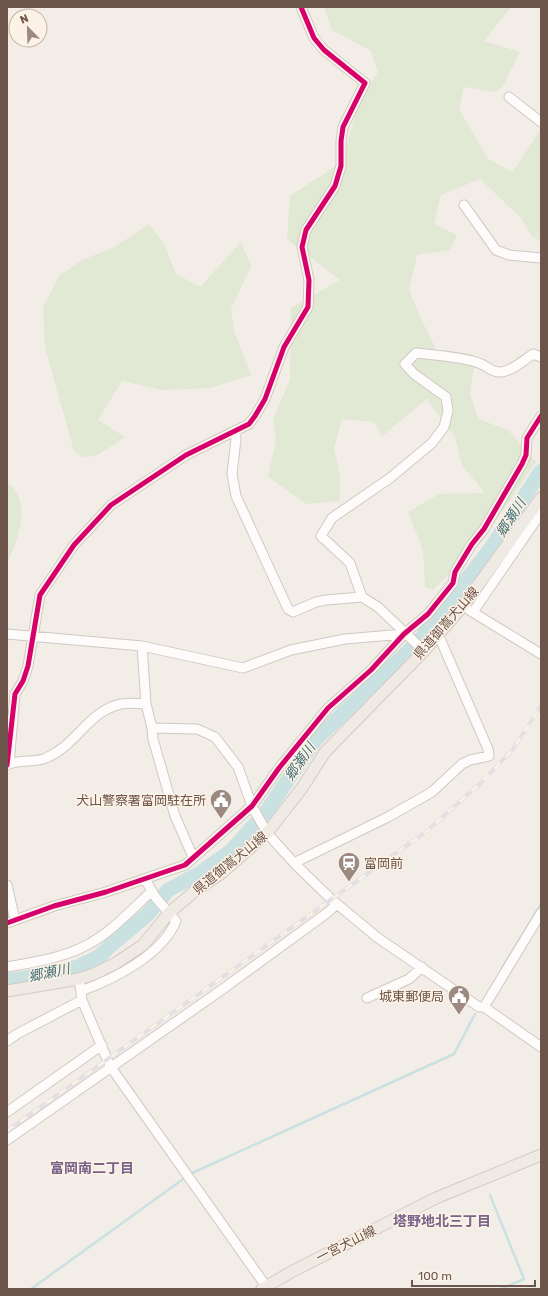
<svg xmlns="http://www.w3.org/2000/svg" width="548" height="1296" viewBox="0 0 548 1296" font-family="Rubik,'Noto Sans JP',sans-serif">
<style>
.green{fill:#e1e8d3}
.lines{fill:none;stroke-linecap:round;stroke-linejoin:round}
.stream{stroke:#cae1e2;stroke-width:2.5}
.river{stroke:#cae1e2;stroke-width:15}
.minor-casing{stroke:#d0c9c3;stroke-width:11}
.major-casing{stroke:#d3cac5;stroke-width:13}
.minor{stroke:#fdfcfb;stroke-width:9}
.major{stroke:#f0eae4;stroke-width:11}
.rail-casing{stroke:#e3e0e3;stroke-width:4}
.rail{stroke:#fdf2e6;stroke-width:2.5;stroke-dasharray:8;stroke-linecap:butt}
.cycleway-casing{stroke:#fdf2e6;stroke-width:8}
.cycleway{stroke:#d6006c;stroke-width:5}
.labels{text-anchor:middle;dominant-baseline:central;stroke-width:3;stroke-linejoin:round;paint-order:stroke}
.street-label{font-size:13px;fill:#6d554b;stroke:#fdf2e6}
.poi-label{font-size:13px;fill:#6d554b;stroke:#fdf2e6;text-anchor:end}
.water-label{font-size:14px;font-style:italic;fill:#447378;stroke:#fdf2e6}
.neighbourhood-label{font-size:14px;font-weight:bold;fill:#7a638a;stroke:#fdf2e6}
</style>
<rect width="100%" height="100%" fill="#f3ede7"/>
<path class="green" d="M 324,7 L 511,7 L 484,41 L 520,52 L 503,86 L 496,92 L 464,87 L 459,109 L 488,159 L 513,172 L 540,130 L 541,131 L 541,241 L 531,236 L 522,219 L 480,179 L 441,195 L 434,224 L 457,235 L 450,250 L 417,255 L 409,290 L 422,321 L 437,351 L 475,360 L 470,394 L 478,419 L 508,430 L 536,462 L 483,540 L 433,590 L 425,587 L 423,550 L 408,512 L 439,494 L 485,493 L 462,465 L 455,437 L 427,399 L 382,436 L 374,422 L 342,419 L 334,448 L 340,475 L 340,501 L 307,504 L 268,477 L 276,440 L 273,419 L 290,379 L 291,308 L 340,280 L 287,239 L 290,196 L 343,161 L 358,103 L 378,72 L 371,51 L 332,30 Z
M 149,224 L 164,244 L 176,274 L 200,287 L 241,242 L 251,266 L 231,309 L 234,331 L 251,375 L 210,388 L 162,390 L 122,381 L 98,420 L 125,437 L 96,456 L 82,457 L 74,451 L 45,347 L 43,307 L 59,276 L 82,260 L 115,247 Z
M 7,484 C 12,485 13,488 16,492 C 29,513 16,543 7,564 Z"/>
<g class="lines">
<path class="stream" d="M 502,968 L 541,904
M 190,1174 L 454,1054 L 475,1014
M 490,1195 L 524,1279 L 501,1289
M 31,1289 L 186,1177"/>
<path class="river" d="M 7,981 L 56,973 L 78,967 L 100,956 L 110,946 L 148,914 L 168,890 L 200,873 L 231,851 L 266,812 L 315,740 L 419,641 L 491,548 L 541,471"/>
<g class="minor-casing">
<path id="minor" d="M 509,97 L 541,122
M 464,205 L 496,250 L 509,255 L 541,258
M 235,432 L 236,439 L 232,474 L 236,496 L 288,609 L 293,612 L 316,602 L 326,600 L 362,597
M 469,610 L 541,654
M 473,612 L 541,513
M 7,634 L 142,646 L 243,668 L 291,650 L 345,639 L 404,634
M 142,646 L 146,704 L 152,728 L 153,739 L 175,816 L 193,857
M 424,651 L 378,607 L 362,597 L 350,563 L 321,536 L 332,518 L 390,478 L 432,443 L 444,427 L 448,411 L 446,397 L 414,374 L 405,364 L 416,353 C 433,355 467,357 481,364 C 489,367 492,373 501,372 C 512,371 524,360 533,354 L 541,357
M 152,728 L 197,729 L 215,737 L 238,767 L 252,806 L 267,833 L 295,864 L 331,899 L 378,938 L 479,1007 L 484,1007 L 541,1047
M 9,764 L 15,694 L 23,681 L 28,666 L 40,595 L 74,545 L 111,505 L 186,455 L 249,424 L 255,416 L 265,399 L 284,347 L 308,307 L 309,280 L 302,247 L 306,230 L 335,186 L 341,166 L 341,141 L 343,127 L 365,83 L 324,50 L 314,38 L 301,7
M 7,765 C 18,759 35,763 46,758 C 76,746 88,711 121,704 C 128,702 138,704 146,704
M 295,864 L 298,861 L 388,817 L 432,792 L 462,764 L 470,760 L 489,756 L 488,749 L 438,634
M 7,885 L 15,920
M 7,923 L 54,906 L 106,892 L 185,865 L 252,806 L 279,768 L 328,708 L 371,670 L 404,634 L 428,614 L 453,583 L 455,572 L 472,544 L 484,529 L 522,464 L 526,455 L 527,438 L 541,416
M 7,967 C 34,962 63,958 87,945 C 112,932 132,909 152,891
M 79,979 L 82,1000 L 110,1066 L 268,1289
M 81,991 C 114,979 162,955 176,921 L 156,898 L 145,879
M 367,998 L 409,979 L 422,967
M 484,1007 L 541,913
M 7,1041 L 17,1034 L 82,1000
M 7,1112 L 102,1045
M 7,1140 L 220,991 L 327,913 L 337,904"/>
</g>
<g class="major-casing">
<path id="major" d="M 7,991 L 79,979 L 94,974 L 116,963 L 143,945 L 169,913 L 196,890 L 223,872 L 267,833 L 302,788 L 325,752 L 424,651 L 463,606 L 541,498
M 262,1289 L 293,1271 L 436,1198 L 541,1155"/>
</g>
<use href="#minor" class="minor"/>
<use href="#major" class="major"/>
<g class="rail-casing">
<path id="rail" d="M 7,1131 L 427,831 L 484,780 L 513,749 L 541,706"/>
</g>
<use href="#rail" class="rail"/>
<g class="cycleway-casing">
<path id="cycleway" d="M 7,765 L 15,694 L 23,681 L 28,666 L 40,595 L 74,545 L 111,505 L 186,455 L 249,424 L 255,416 L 265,399 L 284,347 L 308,307 L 309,280 L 302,247 L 306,230 L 335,186 L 341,166 L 341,141 L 343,127 L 365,83 L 324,50 L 314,38 L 301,7
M 7,923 L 54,906 L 106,892 L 185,865 L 252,806 L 279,768 L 328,708 L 371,670 L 404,634 L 428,614 L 453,583 L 455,572 L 472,544 L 484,529 L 522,464 L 526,455 L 527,438 L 541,416"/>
</g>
<use href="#cycleway" class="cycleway"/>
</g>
<defs>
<g id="civic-pin" transform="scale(1.15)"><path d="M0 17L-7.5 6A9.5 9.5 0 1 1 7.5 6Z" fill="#9c8a82" stroke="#fdf2e6"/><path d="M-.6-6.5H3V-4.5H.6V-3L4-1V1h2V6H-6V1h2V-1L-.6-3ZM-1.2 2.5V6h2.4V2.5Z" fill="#fff"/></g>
<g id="station-pin" transform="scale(1.15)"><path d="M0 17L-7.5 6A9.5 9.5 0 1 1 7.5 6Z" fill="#9c8a82" stroke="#fdf2e6"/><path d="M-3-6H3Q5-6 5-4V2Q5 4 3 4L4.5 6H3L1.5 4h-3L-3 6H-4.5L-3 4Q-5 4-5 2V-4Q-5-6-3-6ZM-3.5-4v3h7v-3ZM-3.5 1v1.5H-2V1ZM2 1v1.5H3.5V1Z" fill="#fff"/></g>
</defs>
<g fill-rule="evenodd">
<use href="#civic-pin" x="221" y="800"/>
<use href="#station-pin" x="349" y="863"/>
<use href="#civic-pin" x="459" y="996"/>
</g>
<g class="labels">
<g class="street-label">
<text transform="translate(446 623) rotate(-49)">県道御嵩犬山線</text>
<text transform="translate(230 863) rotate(-39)">県道御嵩犬山線</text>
<text transform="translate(346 1244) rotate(-27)">一宮犬山線</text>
</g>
<g class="poi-label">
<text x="206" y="800">犬山警察署富岡駐在所</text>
<text x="364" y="863" text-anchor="start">富岡前</text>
<text x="444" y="996">城東郵便局</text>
</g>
<g class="water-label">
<text transform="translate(511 518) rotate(-57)">郷瀬川</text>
<text transform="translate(300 762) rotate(-55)">郷瀬川</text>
<text transform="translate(49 973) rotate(-12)">郷瀬川</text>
</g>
<g class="neighbourhood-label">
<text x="92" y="1168">富岡南二丁目</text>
<text x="442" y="1221">塔野地北三丁目</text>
</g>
</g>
<rect width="548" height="1296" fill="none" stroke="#6d554b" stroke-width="16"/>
<g transform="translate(28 28) rotate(337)"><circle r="19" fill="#fdf2e6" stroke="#c3b3a8"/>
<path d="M0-3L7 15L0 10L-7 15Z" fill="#9c8a82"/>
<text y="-6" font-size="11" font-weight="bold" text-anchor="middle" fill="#6d554b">N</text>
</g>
<path d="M412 1280v6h123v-6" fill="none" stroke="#6d554b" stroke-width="2"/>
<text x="418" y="1280" font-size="12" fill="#6d554b" stroke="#fdf2e6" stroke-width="3" paint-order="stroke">100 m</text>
</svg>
